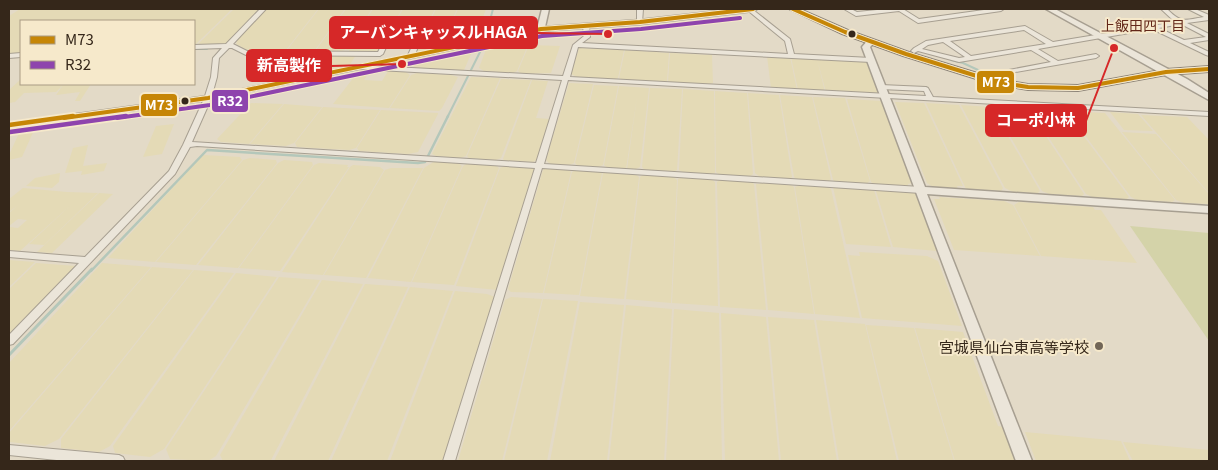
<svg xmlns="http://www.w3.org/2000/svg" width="1218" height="470" viewBox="0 0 1218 470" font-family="Georgia,'Noto Sans JP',serif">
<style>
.farmland{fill:#e4dab6}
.green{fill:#d4d3a9}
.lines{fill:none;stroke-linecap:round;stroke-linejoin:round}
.stream-far2{stroke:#b4c7ba;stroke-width:2}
.stream-far1{stroke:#b4c7ba;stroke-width:2.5}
.stream{stroke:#b4c7ba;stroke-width:3}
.minor-casing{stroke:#a79f91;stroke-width:2}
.tertiary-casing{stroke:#a79f91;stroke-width:3}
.primary-casing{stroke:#8d8478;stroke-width:2}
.minor{fill:#ebe5d9;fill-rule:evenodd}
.tertiary{fill:#ebe5d9;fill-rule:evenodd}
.primary{fill:#e2dbca;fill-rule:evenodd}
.bus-1-far1-casing{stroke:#f6e9cb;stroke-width:6}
.bus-1-casing{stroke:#f6e9cb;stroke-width:8}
.bus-2-far1-casing{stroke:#f6e9cb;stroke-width:6}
.bus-2-casing{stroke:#f6e9cb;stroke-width:8}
.bus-1-far1{stroke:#c68606;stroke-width:4}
.bus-1{stroke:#c68606;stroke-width:4.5}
.bus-2-far1{stroke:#8e44ad;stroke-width:4}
.bus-2{stroke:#8e44ad;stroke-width:4.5}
.bus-dot{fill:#35271a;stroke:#f6e9cb;stroke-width:2}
.poi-dot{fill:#726657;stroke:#f6e9cb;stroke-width:2}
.labels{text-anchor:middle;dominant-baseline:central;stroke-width:4;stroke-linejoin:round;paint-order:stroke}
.far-neighbourhood-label{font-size:14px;fill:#632718;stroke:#f6e9cb}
.poi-label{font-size:15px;fill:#35271a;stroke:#f6e9cb;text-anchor:end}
.leader{fill:none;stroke:#d62828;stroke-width:2}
.callout-dot{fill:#d62828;stroke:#f6e9cb;stroke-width:2}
.callout{fill:#d62828;stroke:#d62828;stroke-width:2}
.callout-label{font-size:16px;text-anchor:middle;font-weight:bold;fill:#fff}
.line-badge{stroke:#f6e9cb;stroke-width:2}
.badge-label{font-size:14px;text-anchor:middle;font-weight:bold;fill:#fff}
</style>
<rect width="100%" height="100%" fill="#e3dac7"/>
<path class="farmland" d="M 20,9 L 232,9 L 196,44 L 194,45 L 193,21 L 21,21 L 21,54 L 13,54 L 9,53 L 9,16 Z
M 234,9 L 259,9 L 228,42 L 222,45 L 198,44 Z
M 265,9 L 318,9 L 286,50 L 260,51 L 261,49 L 257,49 L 249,51 L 236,44 L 237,42 L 234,42 Z
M 319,9 L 345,9 L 315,50 L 310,51 L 287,50 Z
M 346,9 L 372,9 L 345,50 L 340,51 L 316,50 Z
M 373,9 L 402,9 L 379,50 L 373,52 L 349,52 L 349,50 L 346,50 Z
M 403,9 L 435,9 L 421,37 L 389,38 L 390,37 L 387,36 Z
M 436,9 L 457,9 L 441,45 L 419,52 L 416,50 Z
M 458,9 L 486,9 L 476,37 L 472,41 L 442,45 Z
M 492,43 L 528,45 L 517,71 L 513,73 L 484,71 L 479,68 L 488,44 Z
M 475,45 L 464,70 L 461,72 L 412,69 L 420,57 Z
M 529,45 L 560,46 L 551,73 L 522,74 L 518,71 Z
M 579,48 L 624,50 L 618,78 L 614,80 L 579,78 L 571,74 Z
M 625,50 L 669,53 L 667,81 L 662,82 L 623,80 L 619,78 Z
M 670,53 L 712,55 L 713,83 L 708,85 L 672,83 L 668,81 Z
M 295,55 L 356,55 L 349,66 L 274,82 Z
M 767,56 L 790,57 L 797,90 L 771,88 Z
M 791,57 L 867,61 L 879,93 L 876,94 L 826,92 L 817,59 L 825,92 L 798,90 Z
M 363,70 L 370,71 L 364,80 L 382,81 L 388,71 L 406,72 L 410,75 L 389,108 L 333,104 L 358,72 Z
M 417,73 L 451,75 L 458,77 L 442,108 L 439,111 L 390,108 L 411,75 Z
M 471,77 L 500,78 L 466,156 L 460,158 L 436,156 L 432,154 Z
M 21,79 L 21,84 L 91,84 L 80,101 L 75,101 L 80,92 L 56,95 L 63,85 L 56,92 L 24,93 L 15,102 L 9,103 L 10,91 L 9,90 Z
M 501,79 L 531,80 L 501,158 L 496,160 L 469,158 L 467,156 Z
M 532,80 L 548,81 L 536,118 L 550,119 L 537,160 L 533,162 L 505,161 L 503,159 Z
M 569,83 L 593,84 L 574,163 L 569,165 L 550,164 L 546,160 Z
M 594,85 L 618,86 L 603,165 L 598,167 L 578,166 L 575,163 Z
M 619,86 L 649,88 L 640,167 L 636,169 L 627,169 L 637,97 L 626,169 L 608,168 L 604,165 Z
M 650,88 L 682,89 L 677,170 L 673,172 L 645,170 L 642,167 Z
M 683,89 L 714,91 L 715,173 L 711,174 L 684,173 L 679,170 Z
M 715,91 L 747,93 L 753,174 L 749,177 L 720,175 L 716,172 Z
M 748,93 L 779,95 L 792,177 L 789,179 L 760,177 L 755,173 Z
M 780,95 L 812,97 L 831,179 L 828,182 L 798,180 L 794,177 Z
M 813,97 L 845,98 L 870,181 L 866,184 L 838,183 L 833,180 Z
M 847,99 L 882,101 L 912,183 L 908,184 L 908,187 L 877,185 L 871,182 Z
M 895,102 L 924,103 L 963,186 L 957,186 L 958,189 L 933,187 L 927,183 Z
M 251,103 L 283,104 L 249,144 L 221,142 L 217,139 Z
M 926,103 L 959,105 L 1003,188 L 1001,191 L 966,189 Z
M 284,104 L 322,107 L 294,143 L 286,146 L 250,144 Z
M 961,105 L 991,107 L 1040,191 L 1037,194 L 1013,192 L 1005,188 Z
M 323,107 L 380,110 L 356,148 L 349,150 L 297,147 L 295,143 Z
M 993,107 L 1028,109 L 1084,194 L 1082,196 L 1049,194 L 1042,191 Z
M 1030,109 L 1065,111 L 1129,197 L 1127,199 L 1092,197 L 1086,194 Z
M 381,110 L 438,113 L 438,114 L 418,152 L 408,154 L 359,151 L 357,148 Z
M 1067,111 L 1105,113 L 1175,200 L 1172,202 L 1137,200 L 1131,197 Z
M 1110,112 L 1138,114 L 1153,131 L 1124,130 Z
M 1141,115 L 1187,117 L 1209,140 L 1209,193 Z
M 174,124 L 162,154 L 143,157 L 156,126 Z
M 28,126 L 27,129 L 35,128 L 22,157 L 9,160 L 9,155 L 20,131 L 22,127 Z
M 1122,132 L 1156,134 L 1209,194 L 1209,204 L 1184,203 L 1176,200 Z
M 88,145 L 83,166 L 107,163 L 104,171 L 81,175 L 82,171 L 65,173 L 73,148 Z
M 203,155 L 240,157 L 242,160 L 155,262 L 108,258 Z
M 250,158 L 276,160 L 277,163 L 196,265 L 156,262 L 243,160 Z
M 284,160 L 312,162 L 313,165 L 238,268 L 198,265 L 278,163 Z
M 435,161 L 458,163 L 462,166 L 411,282 L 368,278 L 424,168 Z
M 319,163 L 348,165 L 347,167 L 349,167 L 280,271 L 239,268 L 314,165 Z
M 468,163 L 495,165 L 499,168 L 454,285 L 412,282 L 463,166 Z
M 353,165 L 380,167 L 384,170 L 323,275 L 282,272 L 350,167 Z
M 505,166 L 533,168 L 536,170 L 498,290 L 456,286 L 500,168 Z
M 547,167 L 568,169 L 571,172 L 543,293 L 511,292 L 508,289 L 543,170 Z
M 391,168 L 423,168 L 366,278 L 324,275 L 385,170 Z
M 577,169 L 598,171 L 602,173 L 579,295 L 544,293 L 572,172 Z
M 607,172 L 634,173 L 639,177 L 624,299 L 580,296 L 603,173 Z
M 60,173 L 59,182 L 52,188 L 26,186 L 35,178 Z
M 645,174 L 672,176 L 677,180 L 671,303 L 626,299 L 640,177 Z
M 683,177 L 711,179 L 715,182 L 718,306 L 672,303 L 678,179 Z
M 721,179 L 750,181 L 754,184 L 766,310 L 720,307 L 717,182 Z
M 760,182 L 789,184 L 794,187 L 814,314 L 768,310 L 756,184 L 760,184 Z
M 801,185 L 827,187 L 831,189 L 860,318 L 815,314 L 795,187 Z
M 833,187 L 874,190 L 891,247 L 846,244 Z
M 23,188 L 67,192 L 98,193 L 44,245 L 29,244 L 73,203 L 20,251 L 9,250 L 9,227 L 18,228 L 27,220 L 18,219 L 9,226 L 9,213 L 18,205 L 9,212 L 9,199 Z
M 878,190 L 916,193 L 937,251 L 893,247 L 876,191 Z
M 99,193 L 113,194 L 52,253 L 37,252 Z
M 939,197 L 1004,201 L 1013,205 L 1040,256 L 954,250 L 934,199 L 940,199 Z
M 1019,202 L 1093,207 L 1095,210 L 1101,210 L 1137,263 L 1041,256 L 1014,205 Z
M 859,252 L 927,256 L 938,261 L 962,326 L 862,318 L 848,255 L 860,256 Z
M 9,260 L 35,262 L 9,287 Z
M 36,263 L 76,266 L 9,335 L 9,289 Z
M 102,263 L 151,267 L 9,431 L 9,363 Z
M 152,267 L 193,270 L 59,439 L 45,446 L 10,442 L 9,433 Z
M 194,270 L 234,273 L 110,446 L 99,452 L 61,448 L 61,439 Z
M 236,273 L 277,277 L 164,449 L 150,457 L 115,453 L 113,446 Z
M 279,277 L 320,280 L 216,456 L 208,461 L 170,459 L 166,449 Z
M 322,280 L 363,284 L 271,460 L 223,461 L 220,455 Z
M 365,284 L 408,287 L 328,461 L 274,461 Z
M 410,287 L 453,291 L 387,461 L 331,461 Z
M 455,291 L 487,294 L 495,297 L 445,461 L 390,461 Z
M 511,297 L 542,299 L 502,461 L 458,461 L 505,300 Z
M 543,299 L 578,301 L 547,461 L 504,461 Z
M 580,302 L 624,305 L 607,461 L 550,461 Z
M 626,305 L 672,309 L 664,461 L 609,461 Z
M 674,309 L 719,313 L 722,461 L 666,461 Z
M 721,313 L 766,317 L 779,461 L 725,461 Z
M 768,317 L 814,320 L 837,461 L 781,461 Z
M 816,320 L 865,324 L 897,461 L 839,461 Z
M 866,325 L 914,328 L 954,461 L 899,461 Z
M 915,328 L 963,332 L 998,426 L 1003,427 L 1016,461 L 955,461 Z
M 1025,432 L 1121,441 L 1130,461 L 1036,461 Z
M 1123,442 L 1209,450 L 1209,461 L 1133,461 Z"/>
<path class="green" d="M 1130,226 L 1209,233 L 1209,341 Z"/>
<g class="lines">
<path class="stream-far2" d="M 194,49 L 207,49
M 951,60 L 963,63 L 991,76
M 447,118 L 483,46 L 493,9"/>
<path class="stream-far1" d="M 91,271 L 207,150 L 418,163 L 425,162 L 448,116"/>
<path class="stream" d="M 9,355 L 92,269"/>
<g class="minor-casing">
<path id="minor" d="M 260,9 L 266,9 L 233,44 L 247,51 L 378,52 L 384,40 L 420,39 L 421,40 L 415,54 L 487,39 L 490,41 L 489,42 L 374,66 L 563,76 L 573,45 L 584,36 L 583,26 L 586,24 L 589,26 L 590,37 L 582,43 L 788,54 L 785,41 L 746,9 L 752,9 L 790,39 L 794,54 L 871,58 L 874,60 L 871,62 L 578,47 L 570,77 L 926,96 L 924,91 L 881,89 L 878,87 L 881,85 L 926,87 L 928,88 L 933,97 L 1209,112 L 1209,116 L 568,80 L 544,164 L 921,187 L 925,190 L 921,193 L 542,168 L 455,461 L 443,461 L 535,168 L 197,146 L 190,147 L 175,174 L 13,344 L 9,345 L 9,335 L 79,263 L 9,257 L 9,251 L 85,257 L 169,171 L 183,145 L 203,101 L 9,127 L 9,123 L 205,96 L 211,77 L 213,58 L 222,48 L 194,49 L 194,45 L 226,44 ZM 414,42 L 408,55 L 212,95 L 217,77 L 219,58 L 229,48 L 232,48 L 246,55 L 380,56 L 383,54 L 388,43 ZM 360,69 L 562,80 L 536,163 L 192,142 L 211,99 Z
M 637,9 L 643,9 L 642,23 L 637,22 Z
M 844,9 L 851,9 L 857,12 L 887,9 L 903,9 L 919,19 L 991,9 L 1004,9 L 1001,11 L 918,23 L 899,11 L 856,16 Z
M 1161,9 L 1167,9 C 1182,24 1184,20 1204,17 L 1188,9 L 1195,9 L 1209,15 L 1209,20 L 1187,23 L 1209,34 L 1209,40 L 1190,43 L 1209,52 L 1209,56 L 1206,55 L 1152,29 L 1038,49 L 1058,61 L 1096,54 L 1099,56 L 1096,58 L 998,75 L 999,82 L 996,84 L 993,82 L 993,73 L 1051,62 L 1031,50 L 959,62 L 918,51 L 914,53 L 911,51 L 914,48 L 926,41 L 1025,26 L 1053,42 L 1175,22 ZM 1181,24 L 1206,37 L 1184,40 L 1159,28 ZM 1024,30 L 1046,44 L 971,56 L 950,41 ZM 943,42 L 965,57 L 959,58 L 922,49 L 928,45 Z
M 21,53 L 21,57 L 9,58 L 9,54 Z
M 9,445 L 119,455 L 123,457 L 125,461 L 66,461 L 9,455 Z"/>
</g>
<g class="tertiary-casing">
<path id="tertiary" d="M 542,9 L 549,9 L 545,27 L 640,20 L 737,9 L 757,9 L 753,11 L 640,24 L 551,30 L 487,43 L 483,41 L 537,29 Z
M 1046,9 L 1055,9 L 1187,79 L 1209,93 L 1209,100 Z
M 868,40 L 875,42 L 870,47 L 925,187 L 1209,206 L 1209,213 L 927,194 L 1032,461 L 1016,461 L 862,47 Z"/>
</g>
<g class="primary-casing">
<path id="primary" d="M 789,9 L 800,9 L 848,30 L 909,52 L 997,79 L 1028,84 L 1078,85 L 1166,69 L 1209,66 L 1209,72 L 1166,75 L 1078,91 L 1028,90 L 992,84 L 903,56 L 842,34 Z"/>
</g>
<use href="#minor" class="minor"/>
<use href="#tertiary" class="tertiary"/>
<use href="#primary" class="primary"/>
<g class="bus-1-far1-casing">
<path id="bus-1-far1" d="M 793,9 L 845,32 L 906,54 L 996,82 L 1028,87 L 1078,88 L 1166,72 L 1209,69
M 64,118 L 208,98 L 541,29 L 640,22 L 753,9"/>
</g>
<g class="bus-1-casing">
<path id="bus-1" d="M 9,125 L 73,116"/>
</g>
<g class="bus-2-far1-casing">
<path id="bus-2-far1" d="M 117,118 L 210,105 L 542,36 L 641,29 L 740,18"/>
</g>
<g class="bus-2-casing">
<path id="bus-2" d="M 10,132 L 126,116"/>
</g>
<use href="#bus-1-far1" class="bus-1-far1"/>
<use href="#bus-1" class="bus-1"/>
<use href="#bus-2-far1" class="bus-2-far1"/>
<use href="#bus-2" class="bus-2"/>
</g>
<g class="bus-dot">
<circle cx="852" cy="34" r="4.5"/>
<circle cx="185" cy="101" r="4.5"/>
</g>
<circle class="poi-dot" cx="1099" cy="346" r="5"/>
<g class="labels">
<g class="far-neighbourhood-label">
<text x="1143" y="25">上飯田四丁目</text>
</g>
<g class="poi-label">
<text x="1089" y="346">宮城県仙台東高等学校</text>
</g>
</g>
<path class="leader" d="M608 34L537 33M402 64L331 66M1114 48L1086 121"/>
<g class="callout-dot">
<circle cx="608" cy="34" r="5"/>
<circle cx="402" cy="64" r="5"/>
<circle cx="1114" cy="48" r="5"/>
</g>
<g class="callout">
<rect x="330" y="17" width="207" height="31" rx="5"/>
<rect x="247" y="50" width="84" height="31" rx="5"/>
<rect x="986" y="105" width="100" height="31" rx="5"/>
</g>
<g class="callout-label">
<text x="433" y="38">アーバンキャッスルHAGA</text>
<text x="289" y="71">新高製作</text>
<text x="1036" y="126">コーポ小林</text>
</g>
<g class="line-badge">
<rect x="976" y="70" width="39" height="24" rx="5" fill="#c68606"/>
<rect x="211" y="89" width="38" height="24" rx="5" fill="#8e44ad"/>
<rect x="140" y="93" width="38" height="24" rx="5" fill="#c68606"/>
</g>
<g class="badge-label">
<text x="996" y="87">M73</text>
<text x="230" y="106">R32</text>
<text x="159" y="110">M73</text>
</g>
<rect width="1218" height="470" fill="none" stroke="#35271a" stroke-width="20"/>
<rect x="20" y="20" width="175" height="65" fill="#f6e9cb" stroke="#a99b84"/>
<rect x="30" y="36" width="25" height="8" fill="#c68606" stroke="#a99b84"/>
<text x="65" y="45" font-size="15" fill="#35271a">M73</text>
<rect x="30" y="61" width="25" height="8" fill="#8e44ad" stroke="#a99b84"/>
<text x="65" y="70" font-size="15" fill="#35271a">R32</text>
</svg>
